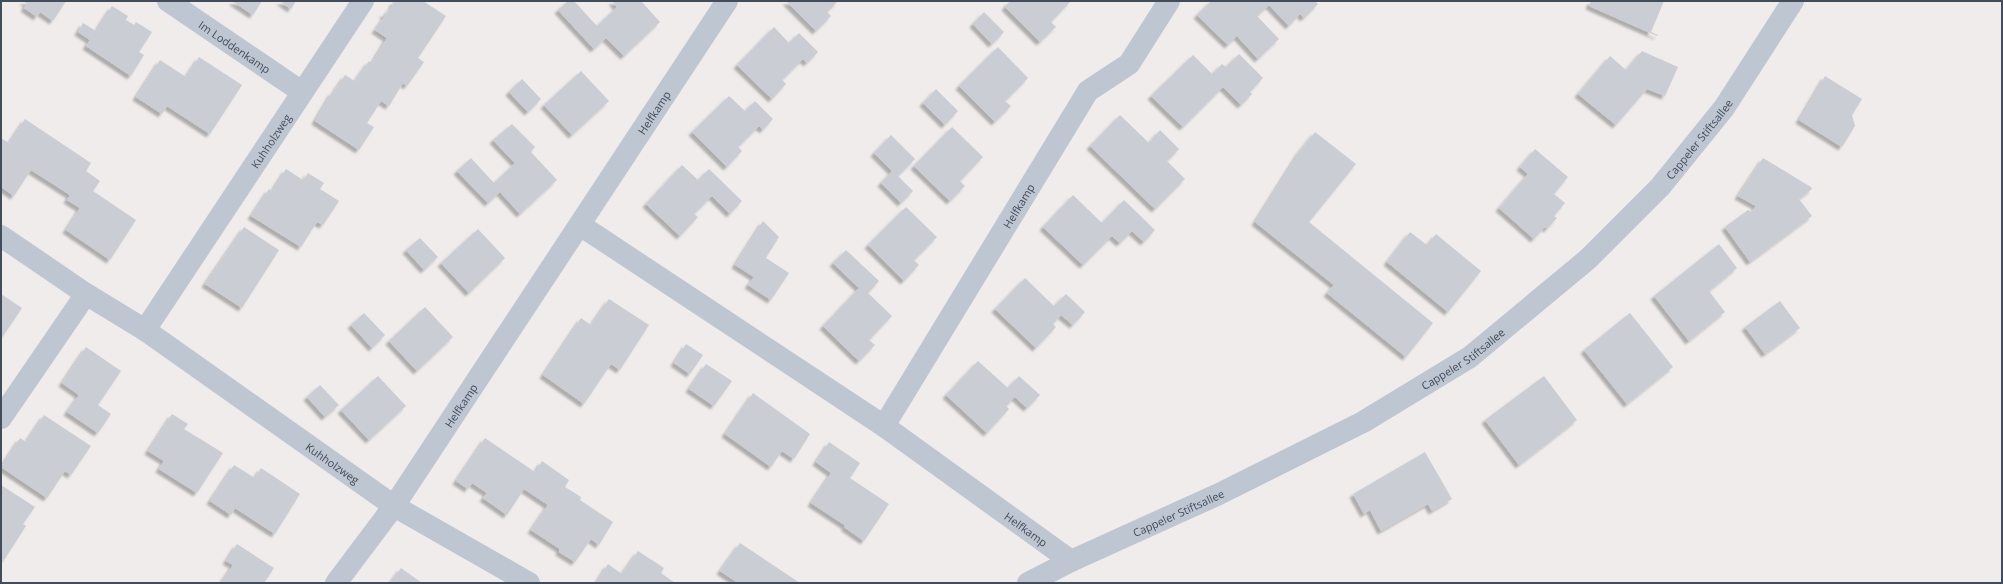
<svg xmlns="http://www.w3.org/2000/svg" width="2003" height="584" viewBox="0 0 2003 584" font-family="'Open Sans',sans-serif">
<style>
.building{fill:#cacdd4;filter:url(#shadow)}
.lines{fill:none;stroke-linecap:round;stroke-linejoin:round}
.minor{stroke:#bec6d2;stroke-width:22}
.labels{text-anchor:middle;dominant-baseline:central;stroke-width:3;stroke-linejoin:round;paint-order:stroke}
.street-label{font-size:11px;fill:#434c5a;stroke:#fff}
</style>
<defs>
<filter id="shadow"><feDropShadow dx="-3.5" dy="3.5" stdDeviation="1" flood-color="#0004"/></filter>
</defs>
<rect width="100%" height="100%" fill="#efeceb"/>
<path class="building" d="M 23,1 L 66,1 L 53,21 L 40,12 L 37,17 L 24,8 L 27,4 Z
M 232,1 L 262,1 L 253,15 Z
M 280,1 L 296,1 L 291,9 Z
M 395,1 L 423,1 L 446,16 L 418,58 L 424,62 L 407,86 L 403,83 L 389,106 L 381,101 L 367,123 L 374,127 L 359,150 L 315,121 L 332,92 L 333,93 L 345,75 L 355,81 L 369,61 L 372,63 L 387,38 L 375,30 L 385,16 L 383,15 L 384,13 L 386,14 L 393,5 L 392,2 L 394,3 Z
M 568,1 L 574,1 L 597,26 L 617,7 L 612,1 L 641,1 L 660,22 L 624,56 L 606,38 L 594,49 L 558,10 Z
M 786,1 L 838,1 L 827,12 L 831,16 L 816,31 Z
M 1010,1 L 1071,1 L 1051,22 L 1056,27 L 1040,42 L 1005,7 Z
M 1211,1 L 1315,1 L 1318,4 L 1304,18 L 1300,14 L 1289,26 L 1269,5 L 1257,16 L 1279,39 L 1258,59 L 1237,36 L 1228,45 L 1197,15 Z
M 1591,1 L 1664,1 L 1651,32 L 1658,35 L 1657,36 L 1589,6 Z
M 112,6 L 128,16 L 126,20 L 134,25 L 136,22 L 152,32 L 139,52 L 144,55 L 131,76 L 86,46 L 90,40 L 78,32 L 83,23 L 96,31 Z
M 984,12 L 1004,32 L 992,44 L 973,24 Z
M 774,27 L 789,43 L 799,33 L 818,52 L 807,63 L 803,59 L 782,80 L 786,84 L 772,99 L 737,65 Z
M 998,47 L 1028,78 L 1005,101 L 1011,106 L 995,122 L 959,86 Z
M 1642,51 L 1678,67 L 1665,96 L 1647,89 L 1616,125 L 1578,94 L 1610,56 L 1626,70 Z
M 1239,54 L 1263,78 L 1250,92 L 1252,94 L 1241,105 L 1223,87 L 1183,127 L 1151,96 L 1193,55 L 1212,74 L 1222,64 L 1226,67 Z
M 199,57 L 242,85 L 210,134 L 167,106 L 162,114 L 136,97 L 160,60 L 186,77 Z
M 581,71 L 609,101 L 572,135 L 544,105 Z
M 1825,76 L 1862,99 L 1852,115 L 1855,126 L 1842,147 L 1799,120 Z
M 522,79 L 541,99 L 528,112 L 509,92 Z
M 936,89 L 958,111 L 945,125 L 923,103 Z
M 729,96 L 745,111 L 755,101 L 773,119 L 763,130 L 759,126 L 738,147 L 742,151 L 727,167 L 692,132 Z
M 1120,115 L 1149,143 L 1160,130 L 1179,149 L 1167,161 L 1185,179 L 1155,209 L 1090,146 Z
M 25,119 L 91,163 L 86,171 L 100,181 L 93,191 L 136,220 L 110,260 L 66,230 L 80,208 L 67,200 L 70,195 L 53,184 L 31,170 L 14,196 L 1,187 L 1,138 L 9,143 Z
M 512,124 L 535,147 L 531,152 L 557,180 L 520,214 L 500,192 L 488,203 L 457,171 L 471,158 L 494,183 L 515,163 L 493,140 Z
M 952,127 L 983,157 L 960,181 L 965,186 L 950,201 L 914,166 Z
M 1315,132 L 1356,164 L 1309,222 L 1433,323 L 1406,357 L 1327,293 L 1334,285 L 1255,222 L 1299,152 Z
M 891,135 L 915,159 L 898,176 L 913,191 L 901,203 L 881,183 L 892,171 L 874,153 Z
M 1535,149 L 1568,177 L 1554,194 L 1565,203 L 1554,216 L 1557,218 L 1547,229 L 1545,227 L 1534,239 L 1499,208 L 1528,174 L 1520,167 Z
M 1763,158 L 1811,187 L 1812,189 L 1799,199 L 1812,216 L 1750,262 L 1725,227 L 1748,210 L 1751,212 L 1756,206 L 1738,196 Z
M 682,165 L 698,180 L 709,169 L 742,201 L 730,214 L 712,196 L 694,214 L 698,217 L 680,236 L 646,204 Z
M 286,169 L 303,180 L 308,173 L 324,183 L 320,189 L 339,201 L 323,225 L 317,222 L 301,247 L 251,216 L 269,189 L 272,191 Z
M 1073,195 L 1102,223 L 1124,200 L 1155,230 L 1144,242 L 1132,231 L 1120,243 L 1112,236 L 1083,265 L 1043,227 Z
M 906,207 L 937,237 L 914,260 L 919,265 L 904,281 L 868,245 Z
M 763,221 L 779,237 L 757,272 L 766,258 L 789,273 L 771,300 L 748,285 L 754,277 L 735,265 Z
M 244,227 L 279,250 L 242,308 L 205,284 Z
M 478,229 L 505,258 L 469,293 L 441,263 Z
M 1410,232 L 1427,245 L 1436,234 L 1481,271 L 1448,312 L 1387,262 Z
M 420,238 L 438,257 L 424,270 L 406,250 Z
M 1719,244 L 1737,268 L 1709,291 L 1725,312 L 1689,341 L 1654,296 Z
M 846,250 L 879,281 L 868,293 L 892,316 L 869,340 L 875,345 L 859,361 L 823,326 L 859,288 L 833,263 Z
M 1025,278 L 1054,306 L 1066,294 L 1085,312 L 1073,325 L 1061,315 L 1053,324 L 1056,327 L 1036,348 L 995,309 Z
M 1,294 L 22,308 L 1,339 Z
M 609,299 L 649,325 L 620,370 L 611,364 L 584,404 L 543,375 L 581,318 L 591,325 Z
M 1780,301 L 1800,328 L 1765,354 L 1745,327 Z
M 425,307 L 453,337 L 417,371 L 389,341 Z
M 364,313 L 385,335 L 372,348 L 351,325 Z
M 1630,313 L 1673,367 L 1627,404 L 1584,350 Z
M 686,344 L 703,355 L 690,374 L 674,363 Z
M 86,347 L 121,371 L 98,405 L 111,414 L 98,433 L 67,412 L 79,395 L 62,383 Z
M 978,361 L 1008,388 L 1019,376 L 1040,395 L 1027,408 L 1015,397 L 1006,406 L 1009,409 L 987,433 L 946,395 Z
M 706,364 L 732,381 L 714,406 L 689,389 Z
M 378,376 L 406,406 L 369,440 L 341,410 Z
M 1544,376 L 1577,420 L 1519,465 L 1485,420 Z
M 320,385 L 339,405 L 325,417 L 307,397 Z
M 753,393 L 810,434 L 794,459 L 782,451 L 771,467 L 725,434 Z
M 172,414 L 188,424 L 184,429 L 223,453 L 197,493 L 159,469 L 164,461 L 148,451 Z
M 44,415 L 91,446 L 71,475 L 65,471 L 47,498 L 1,467 L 20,438 L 26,442 Z
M 485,438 L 535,472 L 542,461 L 569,480 L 565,487 L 581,497 L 580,500 L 613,522 L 599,545 L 591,539 L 575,562 L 559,552 L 560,549 L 531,530 L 548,505 L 524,489 L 507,515 L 483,498 L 487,493 L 472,483 L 468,489 L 456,481 Z
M 829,442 L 860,463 L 850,478 L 889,504 L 864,541 L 844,527 L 846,526 L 811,503 L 831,473 L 816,462 Z
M 1425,452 L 1452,499 L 1432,511 L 1428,504 L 1381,531 L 1370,510 L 1364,514 L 1353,494 Z
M 234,465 L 255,478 L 261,468 L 300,494 L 275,534 L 235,508 L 231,515 L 210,501 Z
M 1,485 L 35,507 L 23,524 L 26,526 L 4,560 L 1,558 Z
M 740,543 L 800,583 L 738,583 L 720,571 Z
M 237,544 L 274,568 L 264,583 L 221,583 L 233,565 L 226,561 Z
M 638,551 L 664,568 L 661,573 L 675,583 L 596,583 L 608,564 L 622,574 Z
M 401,568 L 422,583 L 390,583 Z"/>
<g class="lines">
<g class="minor">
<path id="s1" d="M 168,1 L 302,92"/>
<path id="s2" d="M 580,225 L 884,426 L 1071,561"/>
<path id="s3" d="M 1,236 L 86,294 L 145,330 L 394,506 L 529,583"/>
<path id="s4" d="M 145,330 L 363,1"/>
<path d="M 1,418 L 86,294"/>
<path id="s5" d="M 884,426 L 1088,91 L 1129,64 L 1169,1"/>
<path id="s6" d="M 336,583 L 394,506 L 727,1"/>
<path id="s7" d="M 1028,583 L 1071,561 L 1219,494 L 1363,422 L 1470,357 L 1588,259 L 1660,187 L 1724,108 L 1793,1"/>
</g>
</g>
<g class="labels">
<g class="street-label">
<text stroke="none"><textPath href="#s1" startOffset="81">Im Loddenkamp</textPath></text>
<text stroke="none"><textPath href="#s6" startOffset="568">Helfkamp</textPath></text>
<text stroke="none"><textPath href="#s7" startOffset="814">Cappeler Stiftsallee</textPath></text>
<text stroke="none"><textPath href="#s4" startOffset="227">Kuhholzweg</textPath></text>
<text stroke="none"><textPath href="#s5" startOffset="258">Helfkamp</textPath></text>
<text stroke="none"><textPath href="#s7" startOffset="490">Cappeler Stiftsallee</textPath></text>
<text stroke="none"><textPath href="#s6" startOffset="217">Helfkamp</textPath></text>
<text stroke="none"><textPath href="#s3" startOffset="402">Kuhholzweg</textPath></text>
<text stroke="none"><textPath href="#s7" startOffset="166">Cappeler Stiftsallee</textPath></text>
<text stroke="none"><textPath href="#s2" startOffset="540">Helfkamp</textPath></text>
</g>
</g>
<rect width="2003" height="584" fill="none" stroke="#434c5a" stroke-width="4"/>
</svg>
